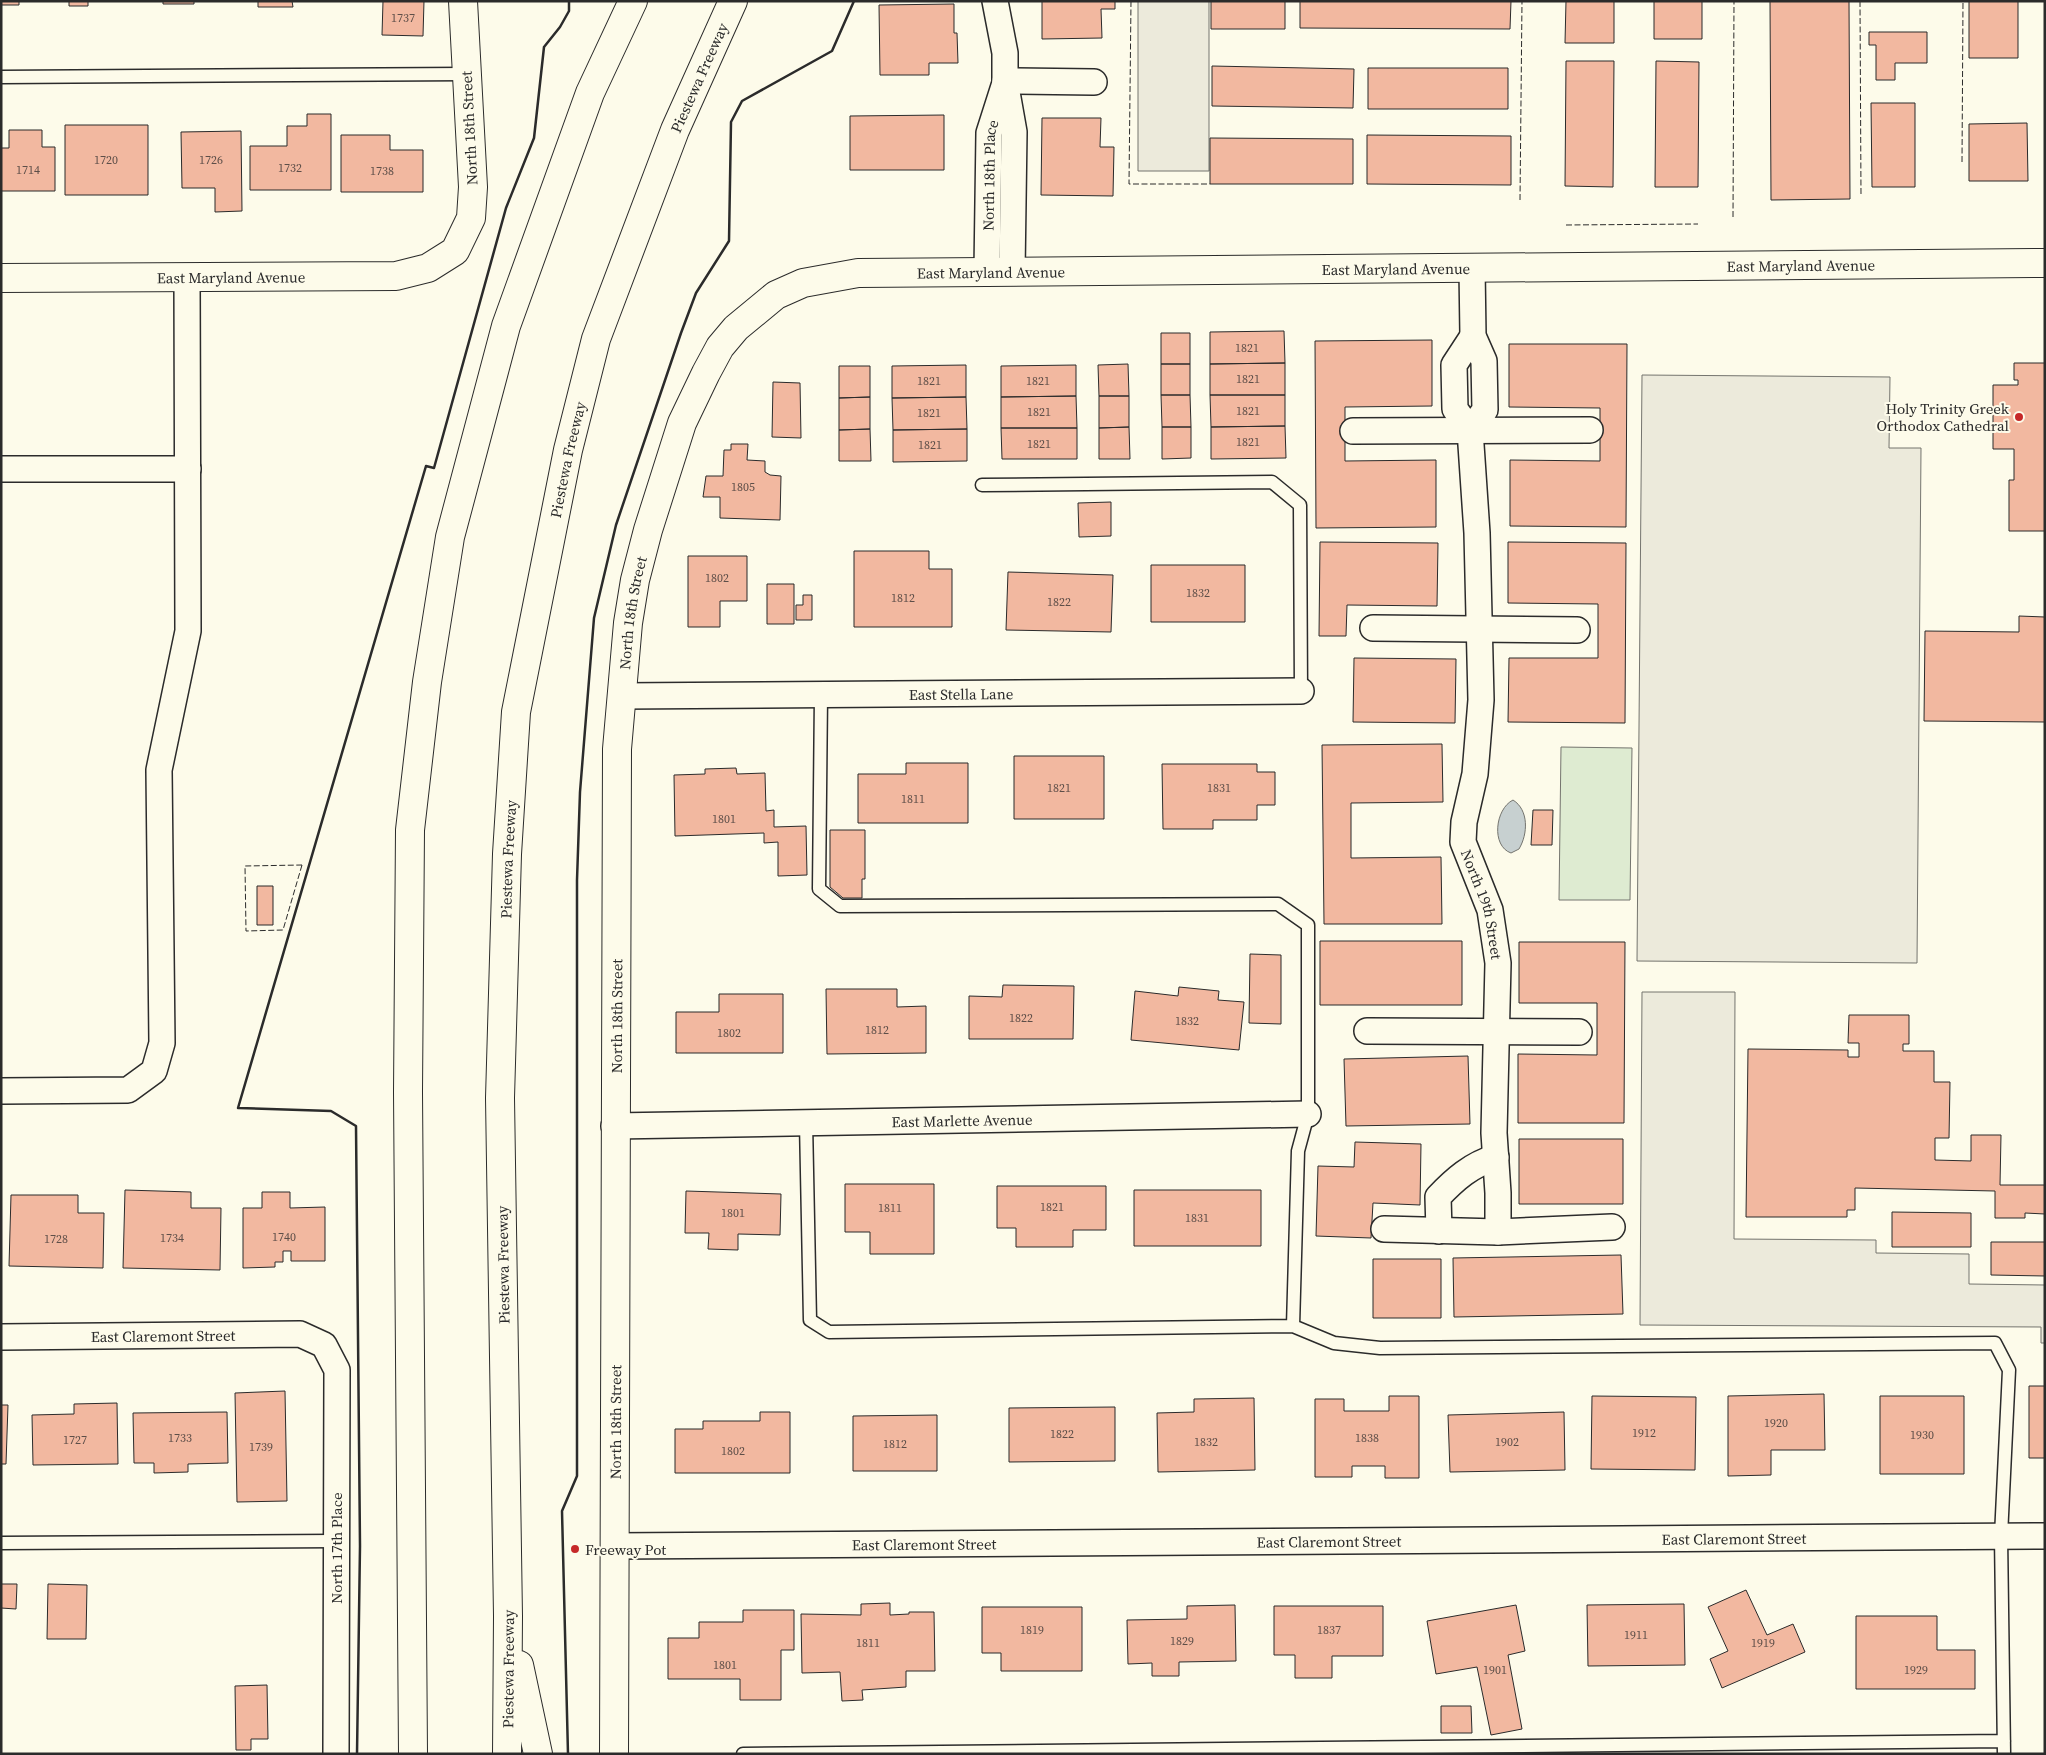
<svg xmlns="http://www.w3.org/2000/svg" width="2046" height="1755" viewBox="0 0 2046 1755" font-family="'Source Serif 4',serif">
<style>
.green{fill:#deebd1;stroke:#74746e}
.parking{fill:#eceadb;stroke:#74746e}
.water{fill:#c7d0d0;stroke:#74746e}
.building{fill:#f2b8a0;stroke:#2b2b2b}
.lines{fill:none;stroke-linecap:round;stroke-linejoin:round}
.lane-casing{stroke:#2b2b2b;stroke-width:15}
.street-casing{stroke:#2b2b2b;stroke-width:28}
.secondary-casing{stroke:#2b2b2b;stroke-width:30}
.highway-casing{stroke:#2b2b2b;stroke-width:30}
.lane{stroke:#fdfbea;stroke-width:12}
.street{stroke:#fdfbea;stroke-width:25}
.secondary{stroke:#fdfbea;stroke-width:28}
.highway{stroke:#fdfbea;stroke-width:28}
.fence{stroke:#2b2b2b;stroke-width:1;stroke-dasharray:6 2.5;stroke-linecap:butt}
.wall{stroke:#2b2b2b;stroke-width:2.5}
.poi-dot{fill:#c62828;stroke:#fdfbea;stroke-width:2}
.labels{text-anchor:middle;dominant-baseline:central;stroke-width:4;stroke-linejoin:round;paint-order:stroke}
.number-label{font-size:12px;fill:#5d4e48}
.street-label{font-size:15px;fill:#2b2b2b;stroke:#fdfbea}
.poi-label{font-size:15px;fill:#2b2b2b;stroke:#fdfbea;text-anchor:end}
</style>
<rect width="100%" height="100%" fill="#fdfbea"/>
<path class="green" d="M 1561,747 L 1632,748 L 1630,900 L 1559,900 Z"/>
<path class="parking" d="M 1138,1 L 1209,1 L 1209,171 L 1138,171 Z
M 1642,375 L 1890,377 L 1889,448 L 1921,448 L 1917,963 L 1637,961 Z
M 1642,992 L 1735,992 L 1734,1239 L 1876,1240 L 1876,1253 L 1969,1254 L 1969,1284 L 2045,1285 L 2045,1343 L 2041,1343 L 2041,1327 L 1640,1325 Z"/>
<path class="water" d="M 1513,800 C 1529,810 1528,834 1519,849 L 1511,853 C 1491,846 1495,809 1513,800 Z"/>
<path class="building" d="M 1,1 L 19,1 L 19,5 L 1,5 Z
M 69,1 L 88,1 L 88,6 L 69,6 Z
M 163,1 L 194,1 L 194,4 L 163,4 Z
M 258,1 L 292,1 L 293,7 L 258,7 Z
M 383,1 L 424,1 L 423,36 L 382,35 Z
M 1042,1 L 1115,1 L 1115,9 L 1101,9 L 1102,38 L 1042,39 Z
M 1211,1 L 1285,1 L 1285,29 L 1211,29 Z
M 1300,1 L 1511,1 L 1510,29 L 1300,28 Z
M 1566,1 L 1614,1 L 1614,43 L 1565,43 Z
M 1654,1 L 1702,1 L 1702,39 L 1654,39 Z
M 1770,1 L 1849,1 L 1850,199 L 1771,200 Z
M 1969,1 L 2018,1 L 2018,58 L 1969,58 Z
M 954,4 L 954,33 L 957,33 L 958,63 L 929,63 L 929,75 L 880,75 L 879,5 Z
M 1869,32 L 1927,32 L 1927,63 L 1895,63 L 1895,80 L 1876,80 L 1876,45 L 1869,45 Z
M 1566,61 L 1614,61 L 1613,187 L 1565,186 Z
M 1656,61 L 1699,62 L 1698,187 L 1655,187 Z
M 1212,66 L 1354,69 L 1353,108 L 1212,106 Z
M 1368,68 L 1508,68 L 1508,109 L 1368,109 Z
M 1871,103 L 1915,103 L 1915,187 L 1872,187 Z
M 307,114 L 331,114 L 331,190 L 250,190 L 250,146 L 287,146 L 287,126 L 307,126 Z
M 944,115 L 944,170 L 850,170 L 850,116 Z
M 1042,118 L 1101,118 L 1100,147 L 1114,147 L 1113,196 L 1041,195 Z
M 2027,123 L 2028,181 L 1969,181 L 1969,124 Z
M 65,125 L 148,125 L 148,195 L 65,195 Z
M 9,130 L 42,130 L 42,147 L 55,147 L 55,191 L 1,191 L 1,148 L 9,148 Z
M 241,131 L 242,211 L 215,212 L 215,188 L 182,188 L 181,132 Z
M 341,135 L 390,135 L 390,150 L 423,150 L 423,192 L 341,192 Z
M 1367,135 L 1511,136 L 1511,185 L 1367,184 Z
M 1210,138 L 1353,139 L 1353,184 L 1210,184 Z
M 1284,331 L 1285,363 L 1210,364 L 1210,332 Z
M 1161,333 L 1190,333 L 1190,364 L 1161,364 Z
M 1432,340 L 1432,406 L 1345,407 L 1345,461 L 1436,460 L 1436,527 L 1316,528 L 1315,341 Z
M 1509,344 L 1627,344 L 1626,527 L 1510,526 L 1510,460 L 1600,461 L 1600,408 L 1509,407 Z
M 1285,363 L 1285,395 L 1210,395 L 1210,364 Z
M 2014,363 L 2045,363 L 2045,531 L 2009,531 L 2009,480 L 2014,480 L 2014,449 L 1993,449 L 1993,385 L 2018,385 L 2018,380 L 2014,380 Z
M 1128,364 L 1129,396 L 1099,396 L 1098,365 Z
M 1161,364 L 1190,364 L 1190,395 L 1161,395 Z
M 966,365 L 966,397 L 892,398 L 892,366 Z
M 1076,365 L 1076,396 L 1001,397 L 1001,366 Z
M 839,366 L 870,366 L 870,397 L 839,398 Z
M 773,382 L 800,383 L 801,438 L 772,437 Z
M 1161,395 L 1190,395 L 1191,427 L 1162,427 Z
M 1210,395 L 1285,395 L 1285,426 L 1211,427 Z
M 1076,396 L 1077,428 L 1001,428 L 1001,397 Z
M 1099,396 L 1129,396 L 1129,427 L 1099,428 Z
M 870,397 L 870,429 L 839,430 L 839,398 Z
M 966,397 L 967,429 L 893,430 L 892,398 Z
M 1285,426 L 1286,458 L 1211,459 L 1211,427 Z
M 1129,427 L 1130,459 L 1099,459 L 1099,428 Z
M 1162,427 L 1191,427 L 1191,458 L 1162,459 Z
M 1001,428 L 1077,428 L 1077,459 L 1002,459 Z
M 870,429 L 871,461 L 839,461 L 839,430 Z
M 967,429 L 967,461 L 893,462 L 893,430 Z
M 731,444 L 748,444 L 747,460 L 765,461 L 765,472 L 770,475 L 781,476 L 780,520 L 720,518 L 720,497 L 703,497 L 706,476 L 723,476 L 724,450 L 731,450 Z
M 1111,502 L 1111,536 L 1079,537 L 1078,503 Z
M 1320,542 L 1438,543 L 1437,606 L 1347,605 L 1346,636 L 1319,636 Z
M 1508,542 L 1626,543 L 1625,723 L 1508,722 L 1509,658 L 1598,658 L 1598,604 L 1508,603 Z
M 854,551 L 929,551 L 929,569 L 952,569 L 952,627 L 854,627 Z
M 688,556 L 747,556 L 747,601 L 720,601 L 720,627 L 688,627 Z
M 1151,565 L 1245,565 L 1245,622 L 1151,622 Z
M 1008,572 L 1113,575 L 1111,632 L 1006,630 Z
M 767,584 L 794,584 L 794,624 L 767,624 Z
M 803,595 L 812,595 L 812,620 L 796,620 L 796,605 L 803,605 Z
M 2019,616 L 2045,617 L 2045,722 L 1924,721 L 1925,631 L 2019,632 Z
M 1354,658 L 1456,659 L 1455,723 L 1353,722 Z
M 1442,744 L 1443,802 L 1351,803 L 1351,858 L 1441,857 L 1442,924 L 1324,924 L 1322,745 Z
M 1014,756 L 1104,756 L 1104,819 L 1014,819 Z
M 906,763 L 968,763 L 968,823 L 858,823 L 858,774 L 906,774 Z
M 1162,764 L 1257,764 L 1257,772 L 1275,772 L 1275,805 L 1257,805 L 1257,820 L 1213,820 L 1213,829 L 1163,829 Z
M 736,768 L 737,774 L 765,773 L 766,811 L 774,810 L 774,827 L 806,826 L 807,875 L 778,876 L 778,842 L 764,843 L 764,833 L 675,836 L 674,775 L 705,774 L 705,769 Z
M 1533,810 L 1553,810 L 1552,845 L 1531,845 Z
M 830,830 L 865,830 L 865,879 L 862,879 L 862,898 L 843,898 L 830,887 Z
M 257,886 L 273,886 L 273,925 L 257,925 Z
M 1320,941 L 1462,941 L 1462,1005 L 1320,1005 Z
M 1519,942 L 1625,942 L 1624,1123 L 1518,1123 L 1518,1054 L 1597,1055 L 1597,1003 L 1519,1003 Z
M 1250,954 L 1281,955 L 1281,1024 L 1249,1023 Z
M 1003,985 L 1074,986 L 1073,1039 L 969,1039 L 969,996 L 1002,997 Z
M 1179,987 L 1219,991 L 1218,1000 L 1244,1002 L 1239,1050 L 1131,1040 L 1135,991 L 1178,996 Z
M 826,989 L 897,989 L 897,1007 L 926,1006 L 926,1053 L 827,1054 Z
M 719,994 L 783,994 L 783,1053 L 676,1053 L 676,1012 L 719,1012 Z
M 1849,1015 L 1909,1015 L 1909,1044 L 1903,1044 L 1903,1051 L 1934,1051 L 1934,1082 L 1950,1082 L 1949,1138 L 1935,1138 L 1935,1160 L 1971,1161 L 1971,1135 L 2001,1135 L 2000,1185 L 2045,1185 L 2045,1214 L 2025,1213 L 2025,1218 L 1995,1218 L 1995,1191 L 1855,1188 L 1855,1210 L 1847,1210 L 1847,1217 L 1746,1217 L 1748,1049 L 1848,1050 L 1848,1057 L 1859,1057 L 1859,1043 L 1848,1043 Z
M 1468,1056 L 1470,1124 L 1346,1126 L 1344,1059 Z
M 1519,1139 L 1623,1139 L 1623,1204 L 1519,1204 Z
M 1355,1142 L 1421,1144 L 1420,1205 L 1373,1203 L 1371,1238 L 1316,1236 L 1318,1166 L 1354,1167 Z
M 845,1184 L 934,1184 L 934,1254 L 870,1254 L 870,1232 L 845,1232 Z
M 997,1186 L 1106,1186 L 1106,1230 L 1073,1230 L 1073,1247 L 1016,1247 L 1016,1228 L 997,1228 Z
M 125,1190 L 191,1192 L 191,1208 L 221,1208 L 220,1270 L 123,1268 Z
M 1134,1190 L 1261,1190 L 1261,1246 L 1134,1246 Z
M 686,1191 L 781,1194 L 780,1235 L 738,1234 L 738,1250 L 708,1249 L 709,1233 L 685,1233 Z
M 262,1192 L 290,1192 L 290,1208 L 325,1207 L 325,1261 L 291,1261 L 291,1251 L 283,1251 L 283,1262 L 275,1262 L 275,1267 L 243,1268 L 243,1208 L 262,1208 Z
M 11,1195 L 78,1195 L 78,1213 L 104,1213 L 103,1268 L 9,1266 Z
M 1892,1212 L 1971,1213 L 1971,1247 L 1892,1247 Z
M 1991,1242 L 2045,1242 L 2045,1276 L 1991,1275 Z
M 1621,1255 L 1623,1314 L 1454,1317 L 1453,1258 Z
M 1373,1259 L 1441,1259 L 1441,1318 L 1373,1318 Z
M 2029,1386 L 2045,1386 L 2045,1458 L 2029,1458 Z
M 285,1391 L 287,1501 L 237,1502 L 235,1393 Z
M 1824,1394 L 1825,1450 L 1771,1450 L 1771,1475 L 1728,1476 L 1728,1396 Z
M 1389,1396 L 1419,1396 L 1419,1478 L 1385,1478 L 1385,1466 L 1352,1466 L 1352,1477 L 1315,1477 L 1315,1399 L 1344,1399 L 1344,1411 L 1389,1411 Z
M 1592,1396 L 1696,1397 L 1695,1470 L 1591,1469 Z
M 1880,1396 L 1964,1396 L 1964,1474 L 1880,1474 Z
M 1254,1398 L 1255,1470 L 1158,1472 L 1157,1413 L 1194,1412 L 1194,1399 Z
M 117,1403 L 118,1464 L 33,1465 L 32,1415 L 74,1414 L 74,1404 Z
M 1,1405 L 8,1405 L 6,1464 L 1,1464 Z
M 1115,1407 L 1115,1461 L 1009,1462 L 1009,1408 Z
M 227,1412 L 228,1463 L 188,1464 L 188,1472 L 154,1473 L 154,1463 L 134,1463 L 133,1413 Z
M 760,1412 L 790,1412 L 790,1473 L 675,1473 L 675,1429 L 703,1429 L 703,1421 L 760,1421 Z
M 1564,1412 L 1565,1470 L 1450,1472 L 1448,1415 Z
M 937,1415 L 937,1471 L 853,1471 L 853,1416 Z
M 1,1584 L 17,1584 L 16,1609 L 1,1608 Z
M 48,1584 L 87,1585 L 86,1639 L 47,1639 Z
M 1746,1590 L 1767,1635 L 1793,1624 L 1805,1652 L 1722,1688 L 1710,1659 L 1728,1651 L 1708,1607 Z
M 890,1603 L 890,1615 L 909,1614 L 909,1612 L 934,1612 L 935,1671 L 906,1671 L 906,1687 L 862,1690 L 863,1700 L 842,1701 L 840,1672 L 802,1673 L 801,1614 L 861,1615 L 861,1604 Z
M 1684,1604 L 1685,1665 L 1588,1666 L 1587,1605 Z
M 1235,1605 L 1236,1661 L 1179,1662 L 1179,1676 L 1152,1676 L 1152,1663 L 1128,1664 L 1127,1620 L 1187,1619 L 1187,1606 Z
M 1516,1605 L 1525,1651 L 1508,1655 L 1522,1729 L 1491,1735 L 1477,1667 L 1436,1674 L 1427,1621 Z
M 1274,1606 L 1383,1606 L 1383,1656 L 1332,1656 L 1332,1678 L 1295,1678 L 1295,1655 L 1274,1655 Z
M 982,1607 L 1082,1607 L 1082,1671 L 1001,1671 L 1001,1653 L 982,1653 Z
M 743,1610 L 794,1610 L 794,1650 L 781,1650 L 781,1700 L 740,1700 L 740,1679 L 668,1679 L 668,1638 L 699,1638 L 699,1622 L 743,1622 Z
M 1856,1616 L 1937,1616 L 1937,1650 L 1975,1650 L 1975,1689 L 1856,1689 Z
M 267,1685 L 268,1739 L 251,1739 L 251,1750 L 236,1750 L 235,1686 Z
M 1441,1706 L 1471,1706 L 1472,1733 L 1441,1733 Z"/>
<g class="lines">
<g class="lane-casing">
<path id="lane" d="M 1,77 L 467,74
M 982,485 L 1272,482 L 1300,505 L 1301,691
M 821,695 L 819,889 L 840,906 L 1278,904 L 1308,925 L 1308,1114 L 1298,1151 L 1293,1326
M 806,1122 L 810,1320 L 829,1332 L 1293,1326 L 1334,1343 L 1380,1348 L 1995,1343 L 2009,1370 L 2001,1536 L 2004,1754
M 1,1543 L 336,1541
M 743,1754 L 2004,1741"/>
</g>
<g class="street-casing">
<g id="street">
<path d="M 995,1 L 1005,53 L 1005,81 L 1014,132 L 1012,271"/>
<path d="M 1005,81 L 1094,82"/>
<path id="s1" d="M 987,271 L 989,133 L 1004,86"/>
<path id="s2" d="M 1473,336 L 1454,365 L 1455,409 L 1470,430 L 1477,533 L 1481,700 L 1475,774 L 1464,822 L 1463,842 L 1490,910 L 1498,963 L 1494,1133 L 1498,1193 L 1498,1232"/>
<path d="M 1470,430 L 1485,410 L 1484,361 L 1473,336 L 1472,268"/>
<path d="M 1353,431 L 1590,430"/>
<path d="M 1,469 L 188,469"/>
<path d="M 1373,628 L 1577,630"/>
<path id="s3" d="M 621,696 L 1301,691"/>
<path d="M 1367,1031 L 1579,1032"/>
<path d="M 1,1091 L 128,1090 L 154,1071 L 162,1043 L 159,770 L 188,631 L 187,277"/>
<path id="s4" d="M 614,1126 L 1308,1114"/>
<path d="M 1384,1229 L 1498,1232 L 1612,1227"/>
<path d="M 1439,1231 L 1438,1197 C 1455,1179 1471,1165 1496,1157"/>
<path id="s5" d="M 1,1337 L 300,1334 L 324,1345 L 337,1370 L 336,1754"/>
<path id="s6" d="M 614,1546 L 2045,1536"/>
</g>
</g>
<g class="secondary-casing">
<g id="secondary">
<path id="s7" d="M 1,278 L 396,276 L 428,268 L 455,251 L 471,218 L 473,187 L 463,1"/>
<path id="s8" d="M 614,1754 L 617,749 L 628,623 L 635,580 L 648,530 L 682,423 L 706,373 L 720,347 L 736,328 L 776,295 L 803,283 L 858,273 L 2045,263"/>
</g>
</g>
<g class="highway-casing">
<g id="highway">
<path d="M 519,1665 L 538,1754"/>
<path d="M 413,1754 L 408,1092 L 410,830 L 427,682 L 450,537 L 506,326 L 590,93 L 633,1"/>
<path id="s9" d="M 507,1754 L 508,1616 L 500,1098 L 507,854 L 516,712 L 568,450 L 596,339 L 675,130 L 733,1"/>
</g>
</g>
<use href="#lane" class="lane"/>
<use href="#street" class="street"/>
<use href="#secondary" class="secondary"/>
<use href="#highway" class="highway"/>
<path class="fence" d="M 1131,1 L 1129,184 L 1210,184
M 1860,1 L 1861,196
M 1962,162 L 1963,1
M 1520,200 L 1522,1
M 1733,217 L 1734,1
M 1566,225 L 1698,224
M 302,865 L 283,930 L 246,931 L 245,866 Z"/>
<path class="wall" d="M 357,1754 L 360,1546 L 356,1126 L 331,1111 L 238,1108 L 426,466 L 434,468 L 506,208 L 534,138 L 544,47 L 560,27 L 569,11 L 569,1
M 568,1754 L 562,1511 L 577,1476 L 577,880 L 580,792 L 594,618 L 616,525 L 681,333 L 696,293 L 729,241 L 731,122 L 742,101 L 832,51 L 854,1"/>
</g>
<g class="poi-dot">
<circle cx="2019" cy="417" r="5"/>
<circle cx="575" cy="1549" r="5"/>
</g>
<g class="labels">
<g class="number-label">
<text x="403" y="18">1737</text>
<text x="106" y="160">1720</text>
<text x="211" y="160">1726</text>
<text x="290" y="168">1732</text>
<text x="28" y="170">1714</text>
<text x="382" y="171">1738</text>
<text x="1247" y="348">1821</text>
<text x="1248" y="379">1821</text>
<text x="929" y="381">1821</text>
<text x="1038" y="381">1821</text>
<text x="1248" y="411">1821</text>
<text x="1039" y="412">1821</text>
<text x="929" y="413">1821</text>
<text x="1248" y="442">1821</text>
<text x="1039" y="444">1821</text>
<text x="930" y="445">1821</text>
<text x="743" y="487">1805</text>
<text x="717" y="578">1802</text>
<text x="1198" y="593">1832</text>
<text x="903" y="598">1812</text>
<text x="1059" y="602">1822</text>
<text x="1059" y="788">1821</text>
<text x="1219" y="788">1831</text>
<text x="913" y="799">1811</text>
<text x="724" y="819">1801</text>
<text x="1021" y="1018">1822</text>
<text x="1187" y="1021">1832</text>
<text x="877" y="1030">1812</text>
<text x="729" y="1033">1802</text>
<text x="1052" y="1207">1821</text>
<text x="890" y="1208">1811</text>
<text x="733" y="1213">1801</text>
<text x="1197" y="1218">1831</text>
<text x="284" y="1237">1740</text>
<text x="172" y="1238">1734</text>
<text x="56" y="1239">1728</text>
<text x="1776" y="1423">1920</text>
<text x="1644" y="1433">1912</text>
<text x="1062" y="1434">1822</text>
<text x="1922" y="1435">1930</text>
<text x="180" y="1438">1733</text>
<text x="1367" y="1438">1838</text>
<text x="75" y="1440">1727</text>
<text x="1206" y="1442">1832</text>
<text x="1507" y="1442">1902</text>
<text x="895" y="1444">1812</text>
<text x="261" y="1447">1739</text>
<text x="733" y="1451">1802</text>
<text x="1032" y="1630">1819</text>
<text x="1329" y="1630">1837</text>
<text x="1636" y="1635">1911</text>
<text x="1182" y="1641">1829</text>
<text x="868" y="1643">1811</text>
<text x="1763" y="1643">1919</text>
<text x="725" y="1665">1801</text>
<text x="1495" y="1670">1901</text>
<text x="1916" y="1670">1929</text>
</g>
<g class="street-label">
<text stroke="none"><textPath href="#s9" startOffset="1705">Piestewa Freeway</textPath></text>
<text transform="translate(469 128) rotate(-93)">North 18th Street</text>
<text stroke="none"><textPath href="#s1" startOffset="96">North 18th Place</textPath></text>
<text stroke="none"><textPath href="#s8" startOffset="2529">East Maryland Avenue</textPath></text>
<text stroke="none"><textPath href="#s8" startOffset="2124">East Maryland Avenue</textPath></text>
<text stroke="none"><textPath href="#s8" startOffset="1719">East Maryland Avenue</textPath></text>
<text stroke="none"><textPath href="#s7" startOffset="230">East Maryland Avenue</textPath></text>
<text stroke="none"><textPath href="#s9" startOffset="1300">Piestewa Freeway</textPath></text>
<text stroke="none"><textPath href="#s8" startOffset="1142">North 18th Street</textPath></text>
<text stroke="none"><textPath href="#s3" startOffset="340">East Stella Lane</textPath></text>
<text stroke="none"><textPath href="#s9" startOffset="895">Piestewa Freeway</textPath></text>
<text stroke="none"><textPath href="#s2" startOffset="584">North 19th Street</textPath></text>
<text stroke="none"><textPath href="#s8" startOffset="738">North 18th Street</textPath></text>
<text stroke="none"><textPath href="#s4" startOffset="348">East Marlette Avenue</textPath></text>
<text transform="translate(503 1265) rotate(-91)">Piestewa Freeway</text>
<text stroke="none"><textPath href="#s5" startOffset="162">East Claremont Street</textPath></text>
<text stroke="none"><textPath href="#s8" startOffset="332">North 18th Street</textPath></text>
<text stroke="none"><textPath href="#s6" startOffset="1120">East Claremont Street</textPath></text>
<text stroke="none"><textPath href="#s6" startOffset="715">East Claremont Street</textPath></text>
<text stroke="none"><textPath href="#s6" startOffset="310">East Claremont Street</textPath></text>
<text transform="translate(336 1548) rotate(-90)">North 17th Place</text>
<text stroke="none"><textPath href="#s9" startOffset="85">Piestewa Freeway</textPath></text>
</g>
<g class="poi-label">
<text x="2009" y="408">Holy Trinity Greek<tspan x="2009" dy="17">Orthodox Cathedral</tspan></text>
<text x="585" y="1549" text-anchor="start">Freeway Pot</text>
</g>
</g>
<rect width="2046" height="1755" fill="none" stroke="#2b2b2b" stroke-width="5"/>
</svg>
